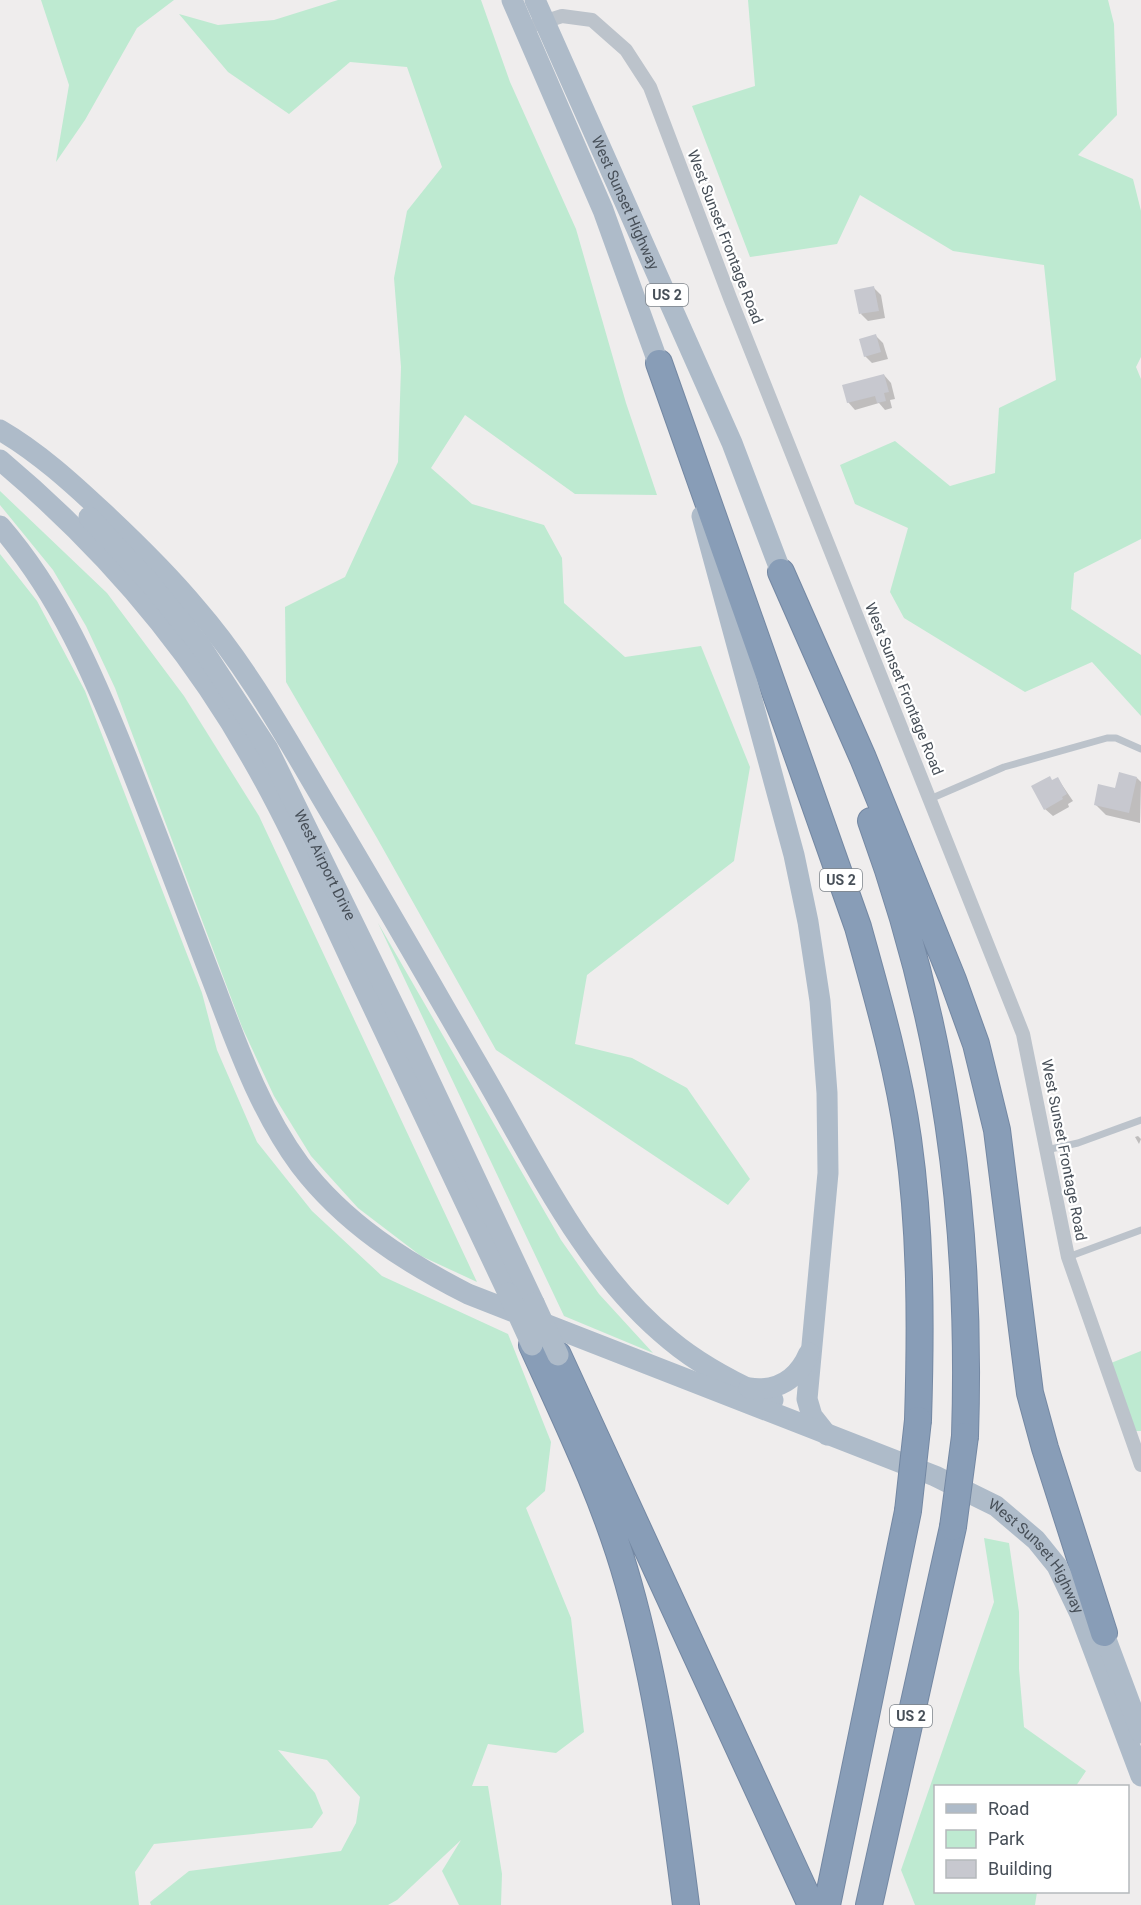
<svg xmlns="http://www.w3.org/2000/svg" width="1141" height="1905" viewBox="0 0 1141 1905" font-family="Roboto,sans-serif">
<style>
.green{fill:#beead1}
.shadow{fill:#0003}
.building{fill:#c7c8cf}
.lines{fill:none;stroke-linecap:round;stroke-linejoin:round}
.highway-casing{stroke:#7488a3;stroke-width:28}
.lane{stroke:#bcc3cb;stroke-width:7}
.street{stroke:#bcc3cb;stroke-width:14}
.primary{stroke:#aebbc9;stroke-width:21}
.highway{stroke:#889db7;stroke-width:26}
.highway-bridge-casing{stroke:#7488a3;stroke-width:28;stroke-linecap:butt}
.primary-bridge{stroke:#aebbc9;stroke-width:21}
.highway-bridge{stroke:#889db7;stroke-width:26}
.labels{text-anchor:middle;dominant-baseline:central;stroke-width:4.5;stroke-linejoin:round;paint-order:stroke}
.shield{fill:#fff;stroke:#7e848a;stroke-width:1.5}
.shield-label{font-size:14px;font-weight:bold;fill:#474f58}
.street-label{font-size:15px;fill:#474f58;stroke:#fff}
</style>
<rect width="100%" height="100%" fill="#efeded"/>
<path class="green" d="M 41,0 L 174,0 L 137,28 L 85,120 L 56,162 L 69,85 Z
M 338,0 L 481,0 L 510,82 L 576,229 L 626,403 L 657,495 L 575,494 L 465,415 L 431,468 L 472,504 L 544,525 L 562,558 L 564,603 L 625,657 L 701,646 L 750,767 L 734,861 L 587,975 L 575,1044 L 632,1058 L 687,1088 L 750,1179 L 728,1205 L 496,1050 L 377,838 L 286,682 L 285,607 L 345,577 L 398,462 L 401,367 L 394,278 L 407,211 L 442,167 L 407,67 L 350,62 L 289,114 L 228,72 L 179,14 L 218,25 L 274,20 Z
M 748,0 L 1108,0 L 1114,24 L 1117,115 L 1078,155 L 1133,179 L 1141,211 L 1141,357 L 1136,367 L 1141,379 L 1141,539 L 1074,573 L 1071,609 L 1141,655 L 1141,716 L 1092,662 L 1025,692 L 904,618 L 890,592 L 908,528 L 855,504 L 840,465 L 895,441 L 950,486 L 995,473 L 999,408 L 1056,380 L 1044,265 L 953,251 L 860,195 L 837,244 L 750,257 L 692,106 L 755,86 Z
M 0,491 L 107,593 L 184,696 L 259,816 L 477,1282 L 421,1256 L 358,1208 L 311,1156 L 274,1096 L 242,1027 L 115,688 L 86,626 L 53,570 L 0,505 Z
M 0,554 L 37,601 L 85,691 L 202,993 L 217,1050 L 257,1142 L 312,1211 L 382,1276 L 508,1334 L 551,1442 L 545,1491 L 526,1508 L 571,1618 L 584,1732 L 556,1753 L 488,1744 L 472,1786 L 488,1786 L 502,1874 L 501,1905 L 459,1905 L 442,1871 L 461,1840 L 397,1900 L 388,1905 L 151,1905 L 150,1902 L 189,1871 L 341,1851 L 356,1823 L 360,1797 L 327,1760 L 278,1750 L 315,1793 L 323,1813 L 312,1828 L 154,1844 L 135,1872 L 139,1905 L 0,1905 Z
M 378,923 L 561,1240 L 599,1294 L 653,1353 L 564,1316 Z
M 1141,1351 L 1141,1431 L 1136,1431 L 1111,1363 Z
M 984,1538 L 1009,1543 L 1019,1612 L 1019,1669 L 1024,1727 L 1086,1771 L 1076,1786 L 936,1786 L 936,1892 L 1037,1892 L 1035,1905 L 915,1905 L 901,1870 L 994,1602 Z"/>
<path class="shadow" d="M 874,288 L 881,295 L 885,318 L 868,321 L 861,314 Z
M 876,336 L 883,343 L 888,359 L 872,363 L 865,356 Z
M 884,375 L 891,383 L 895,399 L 890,400 L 892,408 L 885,410 L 879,403 L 855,410 L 848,402 Z
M 1137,778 L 1141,782 L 1140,823 L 1106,815 L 1095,804 Z
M 1058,779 L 1073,801 L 1068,804 L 1069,807 L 1053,816 L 1045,809 L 1053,782 Z
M 1138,1136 L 1141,1139 L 1139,1144 L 1135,1137 Z"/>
<path class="building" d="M 874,286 L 879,311 L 859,314 L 854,290 Z
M 876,334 L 881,352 L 864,357 L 859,339 Z
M 884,374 L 889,392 L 884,393 L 886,401 L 877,403 L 875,396 L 847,403 L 842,385 Z
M 1119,772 L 1137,777 L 1129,813 L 1094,805 L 1098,784 L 1115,788 Z
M 1050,776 L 1052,780 L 1058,777 L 1067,794 L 1062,797 L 1063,799 L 1044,810 L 1031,786 Z"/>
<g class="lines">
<g class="highway-casing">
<path id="highway" d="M 659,363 L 858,927 C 877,996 898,1067 908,1139 C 921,1232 921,1326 918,1420
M 781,572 L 863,758 L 953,980 L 976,1044 L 997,1130 L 1030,1393 L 1045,1448 L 1104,1633
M 871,821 C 945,1024 972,1220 965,1436
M 532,1345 C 567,1422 605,1500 628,1582 C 658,1688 672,1796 686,1905
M 558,1355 L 811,1905
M 827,1905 L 908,1511
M 869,1905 L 953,1527"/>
</g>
<path class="lane" d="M 930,799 L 1004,767 L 1107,738 L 1116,738 L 1141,749
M 1046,1150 L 1078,1143 L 1141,1120
M 1068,1257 L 1141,1230"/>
<path class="street" d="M 537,24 L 562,16 L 592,20 L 626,50 L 650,87 L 730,298 L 1023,1034 L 1068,1257 L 1141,1465"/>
<g class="primary">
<path d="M 512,0 L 603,210 L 663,376"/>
<path id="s1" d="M 535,0 L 732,443 L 781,572"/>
<path d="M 0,430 C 38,452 72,483 104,513 C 136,543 168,574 196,608 C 250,670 290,745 332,815 C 383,900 432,986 482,1072 C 536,1165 585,1271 670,1340 C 701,1366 736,1384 773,1400"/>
<path d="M 0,460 C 100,544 187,644 251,757 C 291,826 322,899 356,971 C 406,1078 458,1185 508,1293"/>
<path d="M 702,516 L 794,855 L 808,922 L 820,1001 L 827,1093 L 828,1173 L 807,1399 L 812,1416 L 827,1435"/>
<path id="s2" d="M 89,517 L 150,583 L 200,645 L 268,749 L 408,1035 L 534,1303"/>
<path id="s3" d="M 0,526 C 59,594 93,674 126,756 C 156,831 184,907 213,982 C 237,1045 260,1111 300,1165 C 344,1223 405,1262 468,1294 L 935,1476 L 996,1506 L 1036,1540 L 1057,1566 L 1080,1614 L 1141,1776"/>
<path d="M 749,1388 C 777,1392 798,1379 809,1353"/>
<path d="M 1098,1618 L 1141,1733"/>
</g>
<use href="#highway" class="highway"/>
<g class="highway-bridge-casing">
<path id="highway-bridge" d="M 908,1511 L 918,1420
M 953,1527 L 965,1436"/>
</g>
<path class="primary-bridge" d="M 508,1293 L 532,1345
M 534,1303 L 558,1355"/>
<use href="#highway-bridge" class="highway-bridge"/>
</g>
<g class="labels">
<g class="shield">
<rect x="646" y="284" width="42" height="22" rx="4.5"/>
<rect x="820" y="869" width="42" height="22" rx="4.5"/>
<rect x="890" y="1705" width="42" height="22" rx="4.5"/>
</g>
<g class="shield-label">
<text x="667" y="295">US 2</text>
<text x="841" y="880">US 2</text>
<text x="911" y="1716">US 2</text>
</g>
<g class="street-label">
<text stroke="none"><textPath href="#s1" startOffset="222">West Sunset Highway</textPath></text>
<text transform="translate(725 237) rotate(69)">West Sunset Frontage Road</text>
<text transform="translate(904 689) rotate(68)">West Sunset Frontage Road</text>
<text stroke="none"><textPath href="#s2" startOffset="423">West Airport Drive</textPath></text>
<text transform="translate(1064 1150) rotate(79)">West Sunset Frontage Road</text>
<text stroke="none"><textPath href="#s3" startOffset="1557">West Sunset Highway</textPath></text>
</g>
</g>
<rect x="934" y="1785" width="195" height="108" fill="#ffffff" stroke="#b5b9bc" stroke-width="1.5"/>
<rect x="946" y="1804" width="30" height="9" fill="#aebbc9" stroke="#b5b9bc" stroke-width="1.5"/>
<text x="988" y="1815" font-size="18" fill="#474f58">Road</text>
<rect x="946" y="1830" width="30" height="18" fill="#beead1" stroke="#b5b9bc" stroke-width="1.5"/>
<text x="988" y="1845" font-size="18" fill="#474f58">Park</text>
<rect x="946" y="1860" width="30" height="18" fill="#c7c8cf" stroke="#b5b9bc" stroke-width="1.5"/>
<text x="988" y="1875" font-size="18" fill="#474f58">Building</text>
</svg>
